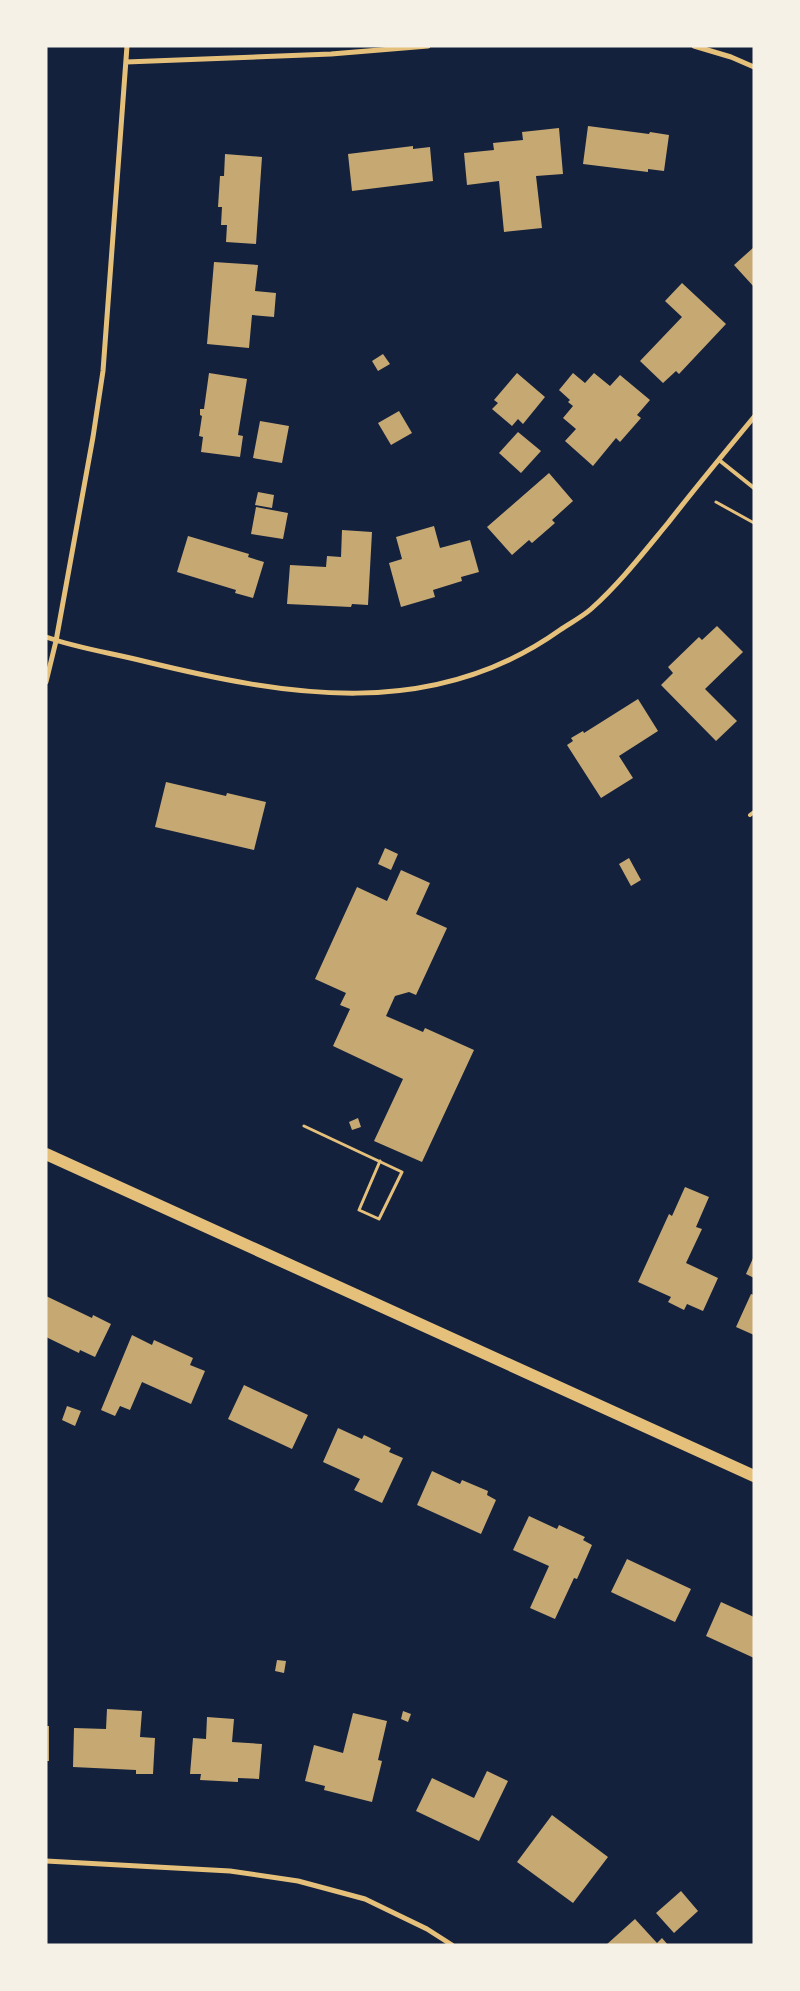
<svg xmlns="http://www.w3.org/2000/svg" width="800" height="1991" viewBox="0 0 800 1991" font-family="'Nunito Sans',sans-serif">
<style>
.building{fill:#c6a872}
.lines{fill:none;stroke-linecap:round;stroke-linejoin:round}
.path{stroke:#e5c07b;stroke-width:3}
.service{stroke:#e5c07b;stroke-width:4}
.minor{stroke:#e5c07b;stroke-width:5}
.primary{stroke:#e5c07b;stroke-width:12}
</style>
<rect width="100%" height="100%" fill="#14213d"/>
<path class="building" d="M 588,126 L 649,134 L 650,132 L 669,135 L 664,171 L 648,169 L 648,172 L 583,164 Z
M 559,128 L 563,174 L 536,176 L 542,228 L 504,232 L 499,181 L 467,185 L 464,153 L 494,150 L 493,143 L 523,140 L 522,132 Z
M 413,146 L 413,149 L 430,147 L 433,181 L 352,191 L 348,154 Z
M 225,154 L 262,157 L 256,244 L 226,242 L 227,225 L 221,225 L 222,207 L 218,207 L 220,176 L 224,176 Z
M 754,247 L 754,287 L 734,265 Z
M 214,262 L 258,265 L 255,291 L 276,293 L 274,317 L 252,315 L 249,348 L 207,344 Z
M 682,283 L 726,324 L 679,374 L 676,371 L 663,383 L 640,361 L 682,317 L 665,301 Z
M 383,354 L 390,364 L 378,371 L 372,361 Z
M 209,373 L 247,379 L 238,435 L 243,436 L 240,457 L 201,452 L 203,437 L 199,436 L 202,416 L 200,415 L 200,409 L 204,409 Z
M 517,373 L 545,397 L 523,424 L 518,419 L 512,426 L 492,409 L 498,403 L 494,400 Z
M 573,373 L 585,383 L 594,373 L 610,386 L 620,375 L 650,400 L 637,415 L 641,418 L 620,442 L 616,438 L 593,466 L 565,441 L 576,429 L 563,418 L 573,406 L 568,402 L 570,400 L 559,390 Z
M 399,411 L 412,433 L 391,445 L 378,423 Z
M 260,421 L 289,426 L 282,463 L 253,458 Z
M 518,432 L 541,451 L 521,473 L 499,453 Z
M 549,473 L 573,501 L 552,520 L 555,523 L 532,543 L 529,540 L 512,555 L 487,527 Z
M 258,492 L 274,495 L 272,508 L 255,505 Z
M 256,507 L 288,513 L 283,539 L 251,534 Z
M 434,526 L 440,548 L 470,540 L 479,572 L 461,577 L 462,581 L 433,590 L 435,597 L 401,607 L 389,563 L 402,559 L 396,537 Z
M 342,530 L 372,532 L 368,605 L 352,604 L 351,607 L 287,604 L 290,565 L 326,567 L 327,556 L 341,557 Z
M 188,536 L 249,554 L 248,557 L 264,562 L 253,598 L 235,593 L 236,590 L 177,572 Z
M 717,626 L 743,652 L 705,689 L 737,721 L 716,741 L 661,685 L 673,673 L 668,667 L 699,637 L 702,640 Z
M 638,699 L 658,731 L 619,756 L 633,778 L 601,798 L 567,745 L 573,741 L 571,738 L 583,731 L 584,733 Z
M 166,782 L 226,796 L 227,793 L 266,802 L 254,850 L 155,827 Z
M 385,848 L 398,854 L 391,870 L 378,864 Z
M 629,858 L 641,880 L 631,886 L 619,864 Z
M 401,870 L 430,883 L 416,914 L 447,928 L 416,995 L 409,992 L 395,996 L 386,1016 L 423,1032 L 425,1028 L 474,1050 L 422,1162 L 374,1141 L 403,1079 L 333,1046 L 350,1009 L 340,1005 L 346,993 L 315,979 L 357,887 L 387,901 Z
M 358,1118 L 361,1127 L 352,1130 L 349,1122 Z
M 685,1187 L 709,1197 L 696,1227 L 702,1229 L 686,1263 L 718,1278 L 703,1311 L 687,1304 L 684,1310 L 668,1302 L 671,1297 L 638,1282 L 669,1214 L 672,1216 Z
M 754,1256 L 754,1278 L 746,1274 Z
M 751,1294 L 754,1295 L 754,1335 L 736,1327 Z
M 46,1296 L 92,1318 L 93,1315 L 111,1324 L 95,1357 L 80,1350 L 79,1353 L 46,1337 Z
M 132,1335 L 152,1345 L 154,1340 L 193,1358 L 190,1365 L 205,1371 L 191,1404 L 142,1382 L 130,1410 L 120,1406 L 115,1416 L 101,1410 Z
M 244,1385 L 308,1415 L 292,1449 L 228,1419 Z
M 67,1406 L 81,1411 L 75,1426 L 62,1420 Z
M 338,1428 L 362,1439 L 364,1435 L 391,1448 L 389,1452 L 403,1458 L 382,1503 L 354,1490 L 360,1479 L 323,1462 Z
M 432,1471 L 460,1484 L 462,1480 L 488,1491 L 487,1495 L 496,1500 L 481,1534 L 417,1505 Z
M 529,1516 L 557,1529 L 559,1525 L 585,1537 L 583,1540 L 592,1545 L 577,1579 L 574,1578 L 555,1619 L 530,1608 L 549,1566 L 513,1550 Z
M 627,1559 L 691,1589 L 675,1622 L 611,1592 Z
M 721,1602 L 754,1617 L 754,1658 L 706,1636 Z
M 277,1660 L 286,1661 L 284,1673 L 275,1671 Z
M 107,1709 L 142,1711 L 140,1737 L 155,1738 L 153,1774 L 136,1774 L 136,1770 L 73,1767 L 74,1728 L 106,1729 Z
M 403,1711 L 411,1714 L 408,1722 L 401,1719 Z
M 353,1713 L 387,1721 L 378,1760 L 382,1761 L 372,1802 L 324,1790 L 325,1786 L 305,1781 L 314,1745 L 343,1753 Z
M 207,1717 L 234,1719 L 232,1742 L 262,1744 L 259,1779 L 238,1778 L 238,1782 L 200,1780 L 201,1774 L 190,1774 L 193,1738 L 206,1739 Z
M 46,1726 L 49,1726 L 49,1761 L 46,1761 Z
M 487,1771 L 508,1781 L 479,1841 L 416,1811 L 432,1778 L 474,1798 Z
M 552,1815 L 608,1857 L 573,1903 L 517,1862 Z
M 681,1891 L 698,1911 L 674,1933 L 656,1913 Z
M 635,1919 L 657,1943 L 662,1938 L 668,1945 L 606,1945 Z"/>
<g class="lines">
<path class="path" d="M 716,502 L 754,523
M 304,1126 L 402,1172 L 379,1219 L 359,1210 L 380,1161"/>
<path class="service" d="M 719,460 L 754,488
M 750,815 L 754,812"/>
<path class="minor" d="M 694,46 L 731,57 L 754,67
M 126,62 L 331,54 L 428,46
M 46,637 C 77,648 111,653 143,661 C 286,696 431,722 560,630 C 570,623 582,617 591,609 C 620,583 644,552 668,523 C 696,487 725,452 754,417
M 46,682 L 56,641 L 93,437 L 103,371 L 127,46
M 46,1861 L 230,1871 L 298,1881 L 365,1899 L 427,1929 L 452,1945"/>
<path class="primary" d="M 46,1154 L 754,1476"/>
</g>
<rect width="800" height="1991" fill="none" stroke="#f6f1e7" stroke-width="95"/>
</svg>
